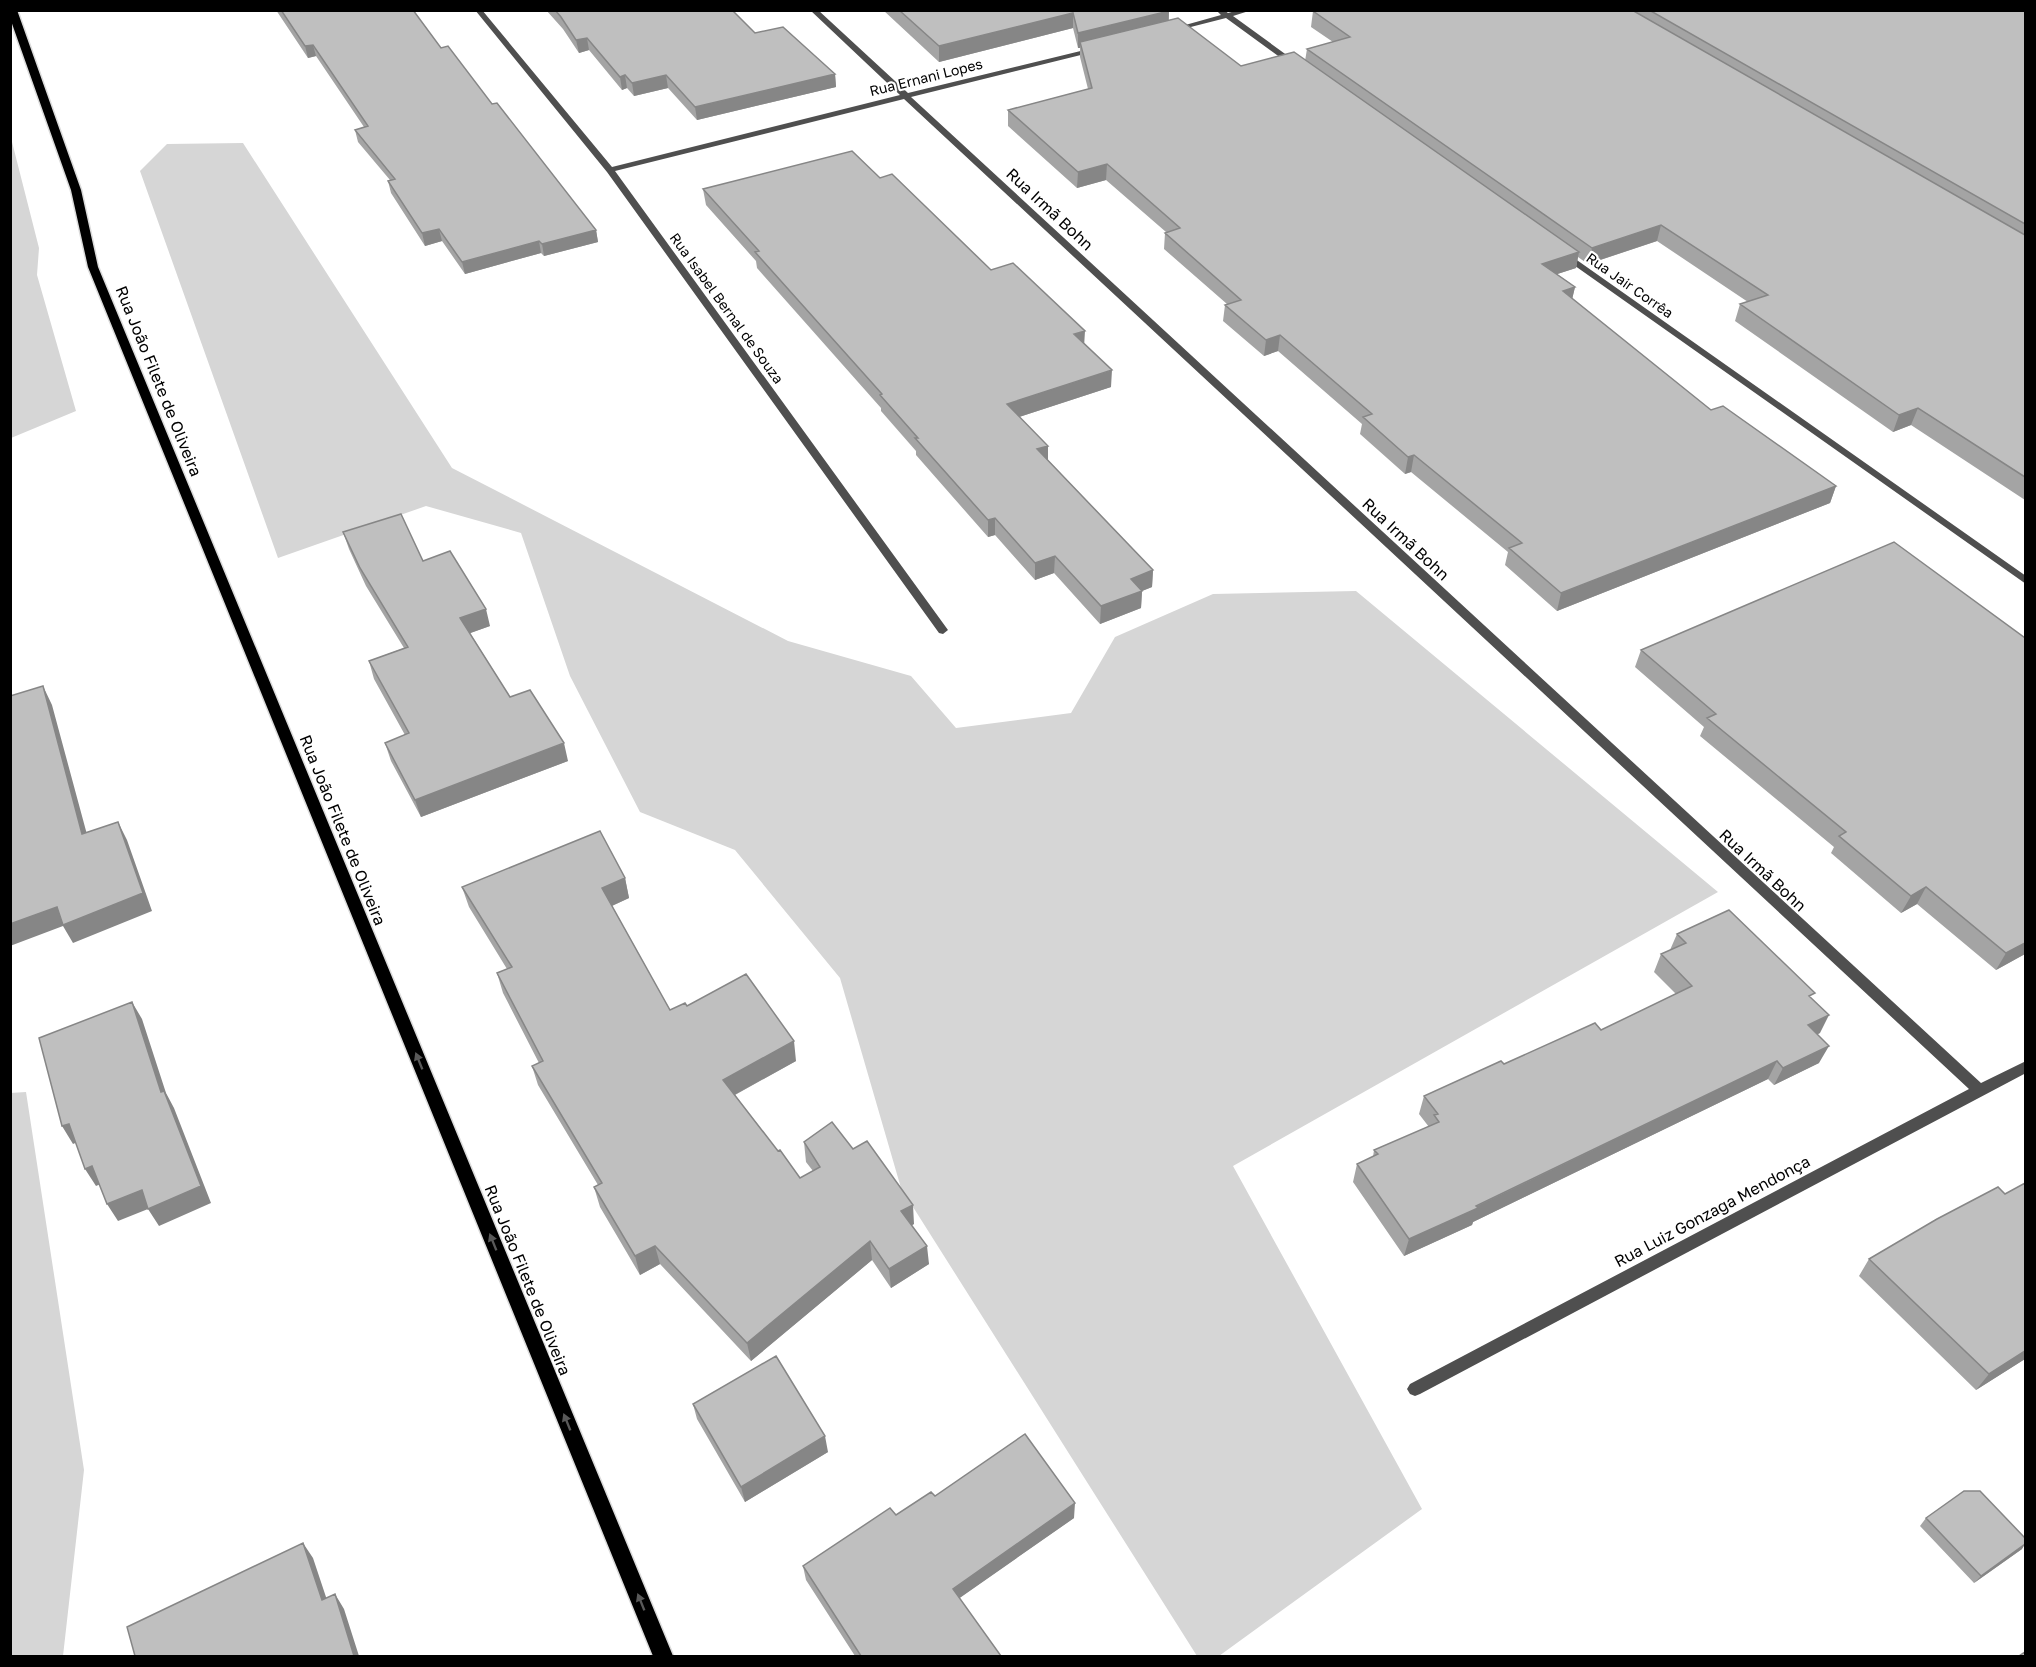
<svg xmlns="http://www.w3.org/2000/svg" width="2036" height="1667" viewBox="0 0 2036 1667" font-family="'Golos Text',sans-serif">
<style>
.green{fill:#d6d6d6}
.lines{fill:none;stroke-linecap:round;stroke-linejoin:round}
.primary-casing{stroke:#dbdbdb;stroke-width:3}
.minor{fill:#4f4f4f;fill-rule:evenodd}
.primary{fill:#000;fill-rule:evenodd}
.wall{fill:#a4a4a4}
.shaded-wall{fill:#868686}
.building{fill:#bfbfbf;stroke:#868686;stroke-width:1.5}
.oneway{fill:#595959}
.labels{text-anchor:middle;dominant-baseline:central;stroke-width:4.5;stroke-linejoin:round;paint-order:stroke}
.far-street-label{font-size:14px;fill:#000;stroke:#fff}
.street-label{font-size:16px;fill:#000;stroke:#fff}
</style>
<rect width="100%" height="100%" fill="#fff"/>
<path class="green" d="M 11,138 L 39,248 L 37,275 L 76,411 L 11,438 Z
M 243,143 L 452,468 L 788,641 L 911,676 L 956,728 L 1071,713 L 1115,637 L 1213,594 L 1356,591 L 1718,892 L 1233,1166 L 1422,1509 L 1219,1656 L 1197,1656 L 901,1188 L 840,978 L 735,850 L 640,812 L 570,676 L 521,533 L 426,506 L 278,558 L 140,171 L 167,144 Z
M 26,1092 L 84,1470 L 63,1656 L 11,1656 L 10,1093 Z"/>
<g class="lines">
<g class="primary-casing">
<path id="primary" d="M 10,10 L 17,10 L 81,190 L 98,267 L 673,1656 L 653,1656 L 88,267 L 71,190 L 10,18 Z"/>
</g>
<path class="minor" d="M 475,10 L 482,10 L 612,167 L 900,95 L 810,10 L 818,10 L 908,93 L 1097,47 L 1097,51 L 911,97 L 1981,1083 L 2026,1061 L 2026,1073 L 1420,1394 L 1415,1396 L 1410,1394 L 1407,1389 L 1410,1384 L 1969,1089 L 904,99 L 615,171 L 948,630 L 943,634 L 939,633 L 607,172 Z
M 1216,10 L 1224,10 L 1228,13 L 1239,10 L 1252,10 L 1233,16 L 1299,64 L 1292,66 L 1226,18 L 1175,31 L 1171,29 L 1221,15 Z
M 1564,251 L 2026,576 L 2026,584 L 1561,256 L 1561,252 Z"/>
<use href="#primary" class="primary"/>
</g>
<path class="wall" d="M 276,10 L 413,10 L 441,48 L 492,104 L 596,230 L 598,242 L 544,256 L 541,253 L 465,274 L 442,241 L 425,246 L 391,193 L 388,181 L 390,180 L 358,142 L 355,130 L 364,127 L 316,56 L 308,58 Z
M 546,10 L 732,10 L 755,33 L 835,74 L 836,87 L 697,120 L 668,88 L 634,96 L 627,88 L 622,90 L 589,50 L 579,53 L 563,29 Z
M 883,10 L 1169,10 L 1169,20 L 1241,66 L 1305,61 L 1307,49 L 1333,42 L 1311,27 L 1313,11 L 1316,10 L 2025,10 L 2025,500 L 1911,425 L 1893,432 L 1735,321 L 1740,304 L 1748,302 L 1657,241 L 1588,264 L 1578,257 L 1576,268 L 1557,274 L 1575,287 L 1572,299 L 1711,410 L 1836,486 L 1830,503 L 1557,611 L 1505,565 L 1508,552 L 1411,472 L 1405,474 L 1360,434 L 1362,424 L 1278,351 L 1264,356 L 1223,321 L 1225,305 L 1227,304 L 1164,249 L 1165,233 L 1166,232 L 1106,180 L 1077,188 L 1008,126 L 1008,110 L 1088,89 L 1080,57 L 1080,48 L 1078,48 L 1073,28 L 939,62 Z
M 880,178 L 991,270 L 1084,344 L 1111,387 L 1019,417 L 1048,460 L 1153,570 L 1152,587 L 1142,591 L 1141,608 L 1100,624 L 1054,573 L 1035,580 L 995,535 L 988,537 L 916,455 L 916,451 L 881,411 L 881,408 L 757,268 L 756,261 L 706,205 L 703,189 Z
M 343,532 L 423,561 L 490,626 L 470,633 L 510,697 L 568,761 L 421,817 L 391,761 L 385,743 L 405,735 L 374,679 L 369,661 L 404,648 L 366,586 L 349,549 Z
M 2025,638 L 2025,954 L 1996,970 L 1917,904 L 1901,913 L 1831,853 L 1834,847 L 1700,736 L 1704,727 L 1635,667 L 1641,650 Z
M 625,878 L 629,898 L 612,906 L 670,1010 L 687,1006 L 796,1061 L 735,1095 L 778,1151 L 800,1178 L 813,1171 L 806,1162 L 804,1142 L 853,1149 L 914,1224 L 912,1225 L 929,1264 L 891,1288 L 872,1260 L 751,1361 L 660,1264 L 640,1275 L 600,1207 L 594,1187 L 598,1185 L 538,1085 L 532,1066 L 539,1063 L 503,993 L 497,973 L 507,969 L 469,907 L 462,887 Z
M 1677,934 L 1812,999 L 1820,1033 L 1817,1034 L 1819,1063 L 1774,1085 L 1768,1079 L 1473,1222 L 1472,1225 L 1404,1256 L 1353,1182 L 1357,1164 L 1373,1157 L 1374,1150 L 1429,1127 L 1419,1114 L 1424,1096 L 1504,1064 L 1601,1030 L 1676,994 L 1654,972 L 1661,954 L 1670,950 Z
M 2025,1183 L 2025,1359 L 1976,1390 L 1859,1276 L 1869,1259 L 2005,1194 Z
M 693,1404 L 828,1452 L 745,1502 L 697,1419 Z
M 935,1496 L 1074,1518 L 959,1598 L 1001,1656 L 855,1656 L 806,1580 L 803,1566 L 896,1515 Z
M 1926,1518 L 2022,1549 L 1974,1583 L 1920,1526 Z"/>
<path class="shaded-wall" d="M 1169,11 L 1168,26 L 1080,42 L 1080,48 L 1078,48 L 1078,33 Z
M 1073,13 L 1073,28 L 939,62 L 939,46 Z
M 587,38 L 589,50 L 579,53 L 576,40 Z
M 313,45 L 316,56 L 308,58 L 305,46 Z
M 835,74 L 836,87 L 697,120 L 695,107 Z
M 625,75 L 627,88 L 622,90 L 620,77 Z
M 666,75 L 668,88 L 634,96 L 632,83 Z
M 1107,164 L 1106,180 L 1077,188 L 1078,172 Z
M 1661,225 L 1657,241 L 1588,264 L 1592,248 Z
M 439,229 L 442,241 L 425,246 L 422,233 Z
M 596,230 L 598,242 L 544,256 L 542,244 Z
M 539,241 L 541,253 L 465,274 L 462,262 Z
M 1579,252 L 1576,268 L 1539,280 L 1542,264 Z
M 1575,287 L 1571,304 L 1563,291 Z
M 1085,331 L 1084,347 L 1074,334 Z
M 1280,335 L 1278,351 L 1264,356 L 1266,340 Z
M 1112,370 L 1111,387 L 1007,421 L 1007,404 Z
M 1918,408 L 1911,425 L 1893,432 L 1899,415 Z
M 1048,446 L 1048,463 L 1037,449 Z
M 1414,455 L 1411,472 L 1405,474 L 1408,457 Z
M 1836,486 L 1830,503 L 1557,611 L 1561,593 Z
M 995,518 L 995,535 L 988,537 L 988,520 Z
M 1055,556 L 1054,573 L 1035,580 L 1035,563 Z
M 1153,570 L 1152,587 L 1142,591 L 1141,608 L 1100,624 L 1101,606 L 1131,579 Z
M 486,609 L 490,626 L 465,635 L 460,618 Z
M 43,686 L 52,705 L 92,853 L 82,834 Z
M 564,743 L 568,761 L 421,817 L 415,800 Z
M 118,822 L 127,840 L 152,911 L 73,943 L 63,926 L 10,946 L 10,924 Z
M 625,878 L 629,898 L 607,908 L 602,888 Z
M 1926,887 L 1917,904 L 1901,913 L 1911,896 Z
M 2025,943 L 2025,954 L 1996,970 L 2006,953 Z
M 132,1002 L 142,1019 L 166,1093 L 174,1108 L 211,1203 L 159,1226 L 148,1209 L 118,1221 L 107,1204 L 161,1092 Z
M 1829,1015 L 1820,1033 L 1800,1043 L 1808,1025 Z
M 794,1041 L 796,1061 L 727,1099 L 723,1080 Z
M 1829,1046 L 1819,1063 L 1774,1085 L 1783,1068 Z
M 1777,1061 L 1768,1079 L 1473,1222 L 1472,1225 L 1404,1256 L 1409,1239 Z
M 69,1124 L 80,1141 L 73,1144 L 62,1126 Z
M 92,1166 L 103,1183 L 96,1186 L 85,1169 Z
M 913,1205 L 914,1224 L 902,1230 L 901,1211 Z
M 870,1241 L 872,1260 L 751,1361 L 747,1343 Z
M 655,1246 L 660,1264 L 640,1275 L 635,1256 Z
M 927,1246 L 929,1264 L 891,1288 L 889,1269 Z
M 2025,1351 L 2025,1359 L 1976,1390 L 1989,1374 Z
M 825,1436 L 828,1452 L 745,1502 L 741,1487 Z
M 1075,1503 L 1074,1518 L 954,1602 L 953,1589 Z
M 303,1543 L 313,1558 L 332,1615 L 322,1600 Z
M 2025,1544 L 2022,1549 L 1974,1583 L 1981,1576 Z
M 335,1594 L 344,1609 L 359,1656 L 354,1656 Z"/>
<path class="building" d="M 281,10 L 413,10 L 441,48 L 448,46 L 492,104 L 497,103 L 596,230 L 542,244 L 539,241 L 462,262 L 439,229 L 422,233 L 388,181 L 395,179 L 355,130 L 368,126 L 313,45 L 305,46 Z
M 555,10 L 732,10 L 755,33 L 783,27 L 835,74 L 695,107 L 666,75 L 632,83 L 625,75 L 620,77 L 587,38 L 576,40 L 561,17 Z
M 899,10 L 1169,10 L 1169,11 L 1078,33 L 1073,13 L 939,46 Z
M 1316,10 L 1632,10 L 2025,235 L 2025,477 L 1918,408 L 1899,415 L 1740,304 L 1768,295 L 1661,225 L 1592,248 L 1307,49 L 1350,37 L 1313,11 Z
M 1649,10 L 2025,10 L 2025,224 Z
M 1178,18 L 1241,66 L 1294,52 L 1579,252 L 1542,264 L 1575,287 L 1563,291 L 1711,410 L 1723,406 L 1836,486 L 1561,593 L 1509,548 L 1522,543 L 1414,455 L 1408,457 L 1363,417 L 1372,414 L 1280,335 L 1266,340 L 1225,305 L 1241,300 L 1165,233 L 1180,228 L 1107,164 L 1078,172 L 1008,110 L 1092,88 L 1080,42 Z
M 852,151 L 880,178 L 892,174 L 991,270 L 1013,263 L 1085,331 L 1074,334 L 1112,370 L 1007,404 L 1048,446 L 1037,449 L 1153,570 L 1131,579 L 1142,591 L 1101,606 L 1055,556 L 1035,563 L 995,518 L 988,520 L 915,438 L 918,438 L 880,395 L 882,394 L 755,252 L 759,251 L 703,189 Z
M 401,514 L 423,561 L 450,551 L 486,609 L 460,618 L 510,697 L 530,690 L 564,743 L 415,800 L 385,743 L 409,733 L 369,661 L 408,647 L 360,568 L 343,532 Z
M 1894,542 L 2025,638 L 2025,943 L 2006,953 L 1926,887 L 1911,896 L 1839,836 L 1846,832 L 1707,718 L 1716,714 L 1641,650 Z
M 43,686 L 82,834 L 118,822 L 143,893 L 63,925 L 57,907 L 10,924 L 10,696 Z
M 600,831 L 625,878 L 602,888 L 670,1010 L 685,1003 L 687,1006 L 746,974 L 794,1041 L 723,1080 L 778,1151 L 780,1150 L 800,1178 L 820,1167 L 804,1142 L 832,1122 L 853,1149 L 867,1141 L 913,1205 L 901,1211 L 927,1246 L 889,1269 L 870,1241 L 747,1343 L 655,1246 L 635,1256 L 594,1187 L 602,1183 L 532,1066 L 543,1061 L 497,973 L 512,967 L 462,887 Z
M 1729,910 L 1815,993 L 1809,996 L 1829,1015 L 1808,1025 L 1829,1046 L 1783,1068 L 1777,1061 L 1476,1206 L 1478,1208 L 1409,1239 L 1357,1164 L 1378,1154 L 1374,1150 L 1439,1122 L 1434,1115 L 1438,1114 L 1424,1096 L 1501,1061 L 1504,1064 L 1595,1023 L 1601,1030 L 1692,986 L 1661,954 L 1686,943 L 1677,934 Z
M 132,1002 L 161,1092 L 164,1091 L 201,1186 L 148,1209 L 142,1190 L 107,1204 L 92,1166 L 85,1169 L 69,1124 L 62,1126 L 39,1038 Z
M 2025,1183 L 2025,1351 L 1989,1374 L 1869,1259 L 1937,1219 L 1998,1187 L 2005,1194 Z
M 776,1356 L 825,1436 L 741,1487 L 693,1404 Z
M 1025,1434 L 1075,1503 L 953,1589 L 1001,1656 L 861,1656 L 803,1566 L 890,1508 L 896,1515 L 931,1492 L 935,1496 Z
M 1964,1491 L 1980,1491 L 2025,1538 L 2025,1544 L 1981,1576 L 1926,1518 Z
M 303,1543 L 322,1600 L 335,1594 L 354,1656 L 135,1656 L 127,1627 Z
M 2025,1652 L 2025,1656 L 2019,1656 Z"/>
<defs><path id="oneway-solid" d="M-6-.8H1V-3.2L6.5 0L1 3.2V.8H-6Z" transform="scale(1.5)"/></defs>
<g class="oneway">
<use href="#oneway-solid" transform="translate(419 1061) rotate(-112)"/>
<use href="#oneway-solid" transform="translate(493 1242) rotate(-112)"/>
<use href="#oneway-solid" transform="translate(567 1422) rotate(-112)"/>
<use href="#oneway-solid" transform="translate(641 1602) rotate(-112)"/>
</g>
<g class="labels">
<g class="far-street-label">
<text transform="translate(926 77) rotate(-14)">Rua Ernani Lopes</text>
<text transform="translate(1630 285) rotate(35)">Rua Jair Corrêa</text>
<text transform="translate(727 308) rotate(54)">Rua Isabel Bernal de Souza</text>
</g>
<g class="street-label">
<text transform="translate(1050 209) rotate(43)">Rua Irmã Bohn</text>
<text transform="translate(159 381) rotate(68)">Rua João Filete de Oliveira</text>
<text transform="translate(1406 539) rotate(43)">Rua Irmã Bohn</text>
<text transform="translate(343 830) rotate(68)">Rua João Filete de Oliveira</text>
<text transform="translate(1763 870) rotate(43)">Rua Irmã Bohn</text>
<text transform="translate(1712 1211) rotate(-28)">Rua Luiz Gonzaga Mendonça</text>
<text transform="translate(528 1280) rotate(68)">Rua João Filete de Oliveira</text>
</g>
</g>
<rect width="2036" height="1667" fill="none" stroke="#000000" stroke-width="24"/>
</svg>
